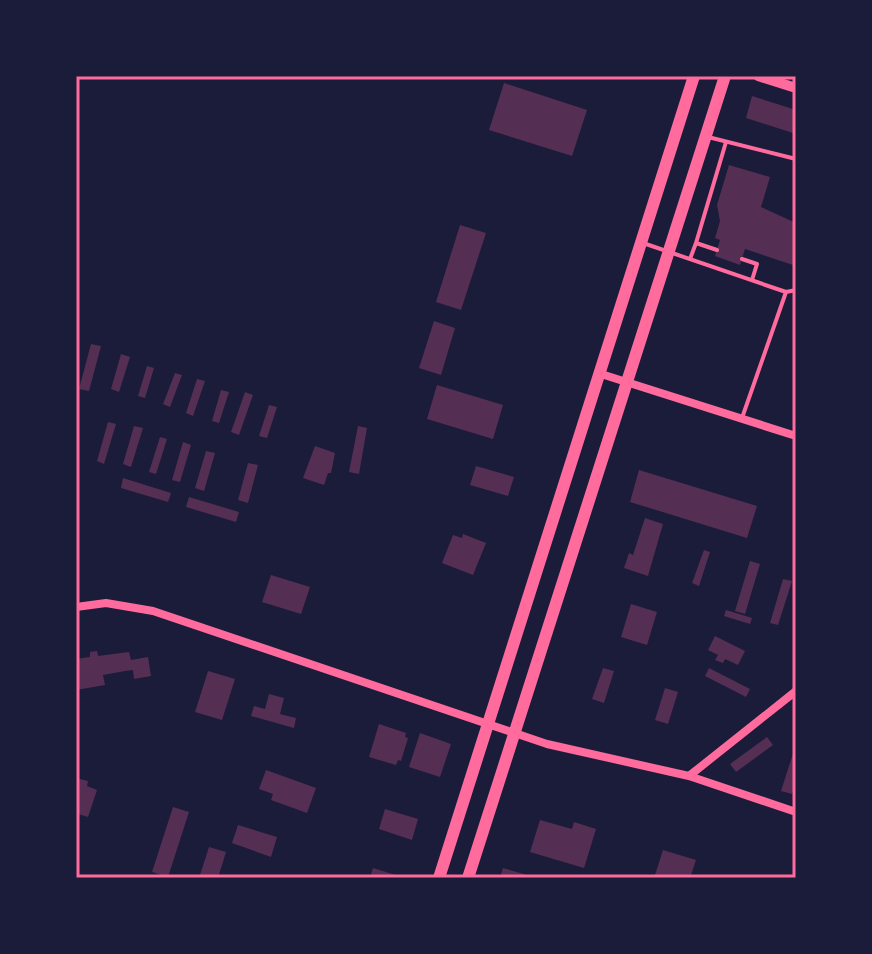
<svg xmlns="http://www.w3.org/2000/svg" width="872" height="954" viewBox="0 0 872 954" font-family="Inter,sans-serif">
<style>
.building{fill:#542f53}
.lines{fill:none;stroke-linecap:round;stroke-linejoin:round}
.service{stroke:#ff6b9d;stroke-width:4}
.minor{stroke:#ff6b9d;stroke-width:8}
.tertiary{stroke:#ff6b9d;stroke-width:10}
.trunk{stroke:#ff6b9d;stroke-width:12}
.neatline{fill:none;stroke:#ff6b9d;stroke-width:3}
</style>
<rect width="100%" height="100%" fill="#1b1b3a"/>
<path class="building" d="M 504,83 L 587,110 L 572,156 L 489,130 Z
M 752,96 L 796,110 L 796,134 L 746,118 Z
M 729,165 L 770,177 L 761,207 L 796,223 L 796,266 L 745,249 L 740,265 L 715,256 L 720,240 L 715,238 L 720,221 L 717,205 Z
M 460,225 L 486,233 L 461,310 L 436,302 Z
M 434,321 L 455,328 L 441,375 L 419,368 Z
M 91,344 L 101,346 L 89,391 L 79,389 Z
M 121,354 L 130,357 L 119,392 L 111,389 Z
M 147,366 L 154,368 L 145,398 L 138,396 Z
M 175,373 L 182,375 L 170,407 L 163,404 Z
M 197,379 L 205,381 L 193,416 L 186,413 Z
M 437,385 L 503,405 L 493,439 L 427,419 Z
M 221,390 L 229,392 L 219,423 L 212,421 Z
M 245,392 L 253,395 L 239,435 L 231,432 Z
M 269,405 L 277,407 L 267,438 L 259,436 Z
M 108,422 L 116,424 L 104,464 L 97,461 Z
M 134,426 L 143,428 L 131,467 L 123,464 Z
M 358,426 L 367,428 L 359,474 L 349,472 Z
M 160,437 L 167,439 L 156,474 L 149,472 Z
M 183,442 L 191,445 L 180,482 L 172,480 Z
M 315,446 L 335,453 L 331,473 L 328,473 L 324,485 L 303,478 Z
M 206,451 L 215,453 L 204,491 L 195,488 Z
M 248,463 L 258,465 L 248,503 L 238,500 Z
M 476,466 L 514,477 L 508,496 L 470,485 Z
M 639,470 L 757,506 L 747,538 L 630,502 Z
M 123,478 L 171,493 L 168,502 L 121,488 Z
M 189,497 L 239,512 L 236,522 L 186,507 Z
M 645,518 L 663,524 L 648,576 L 624,568 L 629,553 L 633,555 Z
M 463,534 L 486,543 L 473,575 L 442,563 L 453,535 L 462,538 Z
M 704,550 L 710,552 L 699,586 L 692,583 Z
M 750,561 L 760,564 L 745,614 L 735,611 Z
M 271,575 L 310,587 L 301,614 L 262,602 Z
M 783,579 L 792,581 L 778,625 L 770,623 Z
M 631,604 L 657,612 L 647,645 L 621,637 Z
M 726,610 L 752,618 L 750,624 L 724,616 Z
M 715,636 L 745,651 L 738,665 L 725,659 L 723,663 L 715,660 L 718,655 L 708,650 Z
M 97,651 L 98,656 L 129,652 L 131,660 L 148,657 L 151,676 L 134,679 L 133,670 L 125,671 L 103,675 L 105,685 L 76,690 L 76,659 L 90,657 L 90,652 Z
M 603,668 L 614,671 L 604,703 L 592,699 Z
M 709,668 L 750,689 L 746,697 L 705,676 Z
M 208,671 L 235,679 L 222,720 L 195,712 Z
M 665,688 L 678,692 L 668,724 L 655,720 Z
M 269,694 L 284,698 L 280,714 L 296,718 L 294,728 L 251,716 L 254,706 L 265,709 Z
M 379,724 L 406,733 L 405,737 L 408,738 L 401,761 L 398,760 L 396,765 L 369,757 Z
M 420,733 L 451,744 L 440,777 L 409,767 Z
M 767,737 L 773,745 L 736,772 L 730,764 Z
M 796,744 L 796,782 L 792,794 L 781,791 Z
M 266,770 L 316,788 L 307,813 L 271,800 L 273,794 L 259,789 Z
M 76,778 L 88,781 L 87,786 L 97,790 L 88,817 L 78,814 Z
M 173,807 L 189,812 L 168,877 L 152,872 Z
M 385,809 L 418,819 L 412,840 L 379,829 Z
M 540,820 L 572,829 L 574,822 L 596,829 L 584,868 L 530,852 Z
M 238,825 L 277,837 L 271,857 L 232,843 Z
M 209,847 L 226,852 L 218,878 L 199,878 Z
M 663,850 L 696,860 L 690,878 L 654,878 Z
M 373,868 L 402,877 L 401,878 L 370,878 Z
M 503,868 L 534,877 L 534,878 L 500,878 Z"/>
<g class="lines">
<path class="service" d="M 708,137 L 796,159
M 643,243 L 786,292 L 796,290
M 696,243 L 726,142
M 690,259 L 696,243 L 717,250
M 742,259 L 757,264 L 752,280
M 742,418 L 786,292"/>
<path class="minor" d="M 598,373 L 796,436
M 76,607 L 106,603 L 153,611 L 547,744 L 689,776 L 796,812
M 689,776 L 796,691"/>
<path class="tertiary" d="M 758,76 L 796,88"/>
<path class="trunk" d="M 439,878 L 694,76
M 468,878 L 725,76"/>
</g>
<rect width="872" height="954" fill="none" stroke="#1b1b3a" stroke-width="156"/>
<rect x="78" y="78" width="716" height="798" class="neatline"/>
</svg>
